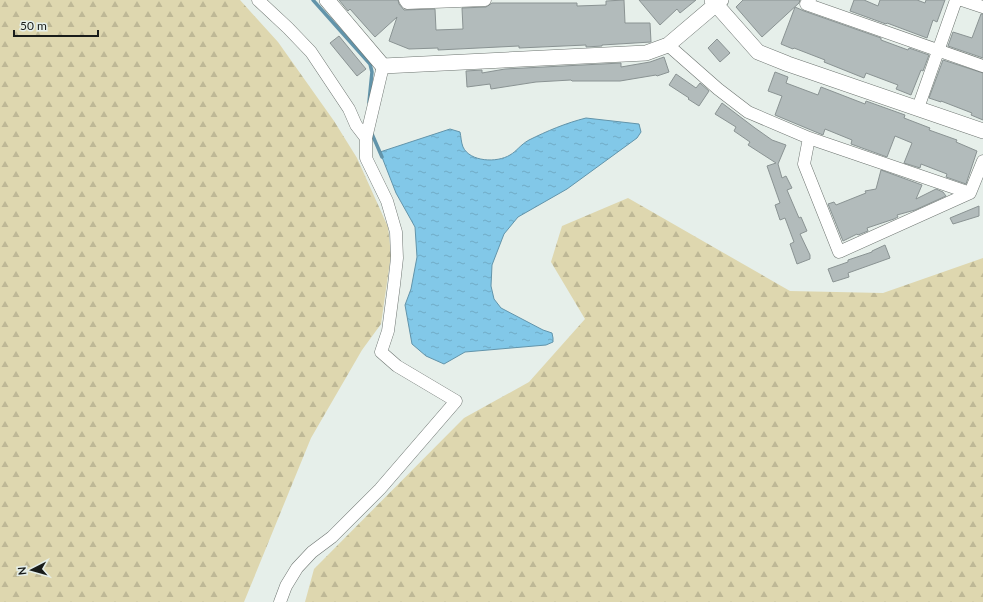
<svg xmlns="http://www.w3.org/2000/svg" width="983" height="602" viewBox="0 0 983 602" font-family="Lato,sans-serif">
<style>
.forest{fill:url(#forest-firs)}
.water{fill:url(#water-ripples);stroke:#6294aa}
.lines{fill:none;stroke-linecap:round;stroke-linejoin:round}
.stream{stroke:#6294aa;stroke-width:3.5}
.building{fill:#b2bbbb;stroke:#8a9393}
.minor-casing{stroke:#6d7470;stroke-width:13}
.tertiary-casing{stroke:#6d7470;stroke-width:16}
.minor{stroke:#fff;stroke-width:12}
.tertiary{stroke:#fff;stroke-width:15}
</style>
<defs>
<pattern id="forest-firs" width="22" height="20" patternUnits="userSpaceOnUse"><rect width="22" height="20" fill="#ded7af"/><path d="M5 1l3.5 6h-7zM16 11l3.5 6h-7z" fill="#beb896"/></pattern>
<pattern id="water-ripples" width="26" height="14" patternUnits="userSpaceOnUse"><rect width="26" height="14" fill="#82c8e8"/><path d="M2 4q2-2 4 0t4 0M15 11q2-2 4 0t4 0" fill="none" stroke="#70abc6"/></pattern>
</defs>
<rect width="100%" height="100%" fill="#e6efea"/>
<path class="forest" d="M 0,0 L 240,0 L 278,42 L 334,121 L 357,158 L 388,227 L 391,255 L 381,324 L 362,350 L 311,438 L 244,602 L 0,602 Z
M 628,198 L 790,291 L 883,293 L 983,258 L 983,602 L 305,602 L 314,569 L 464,418 L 529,382 L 585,319 L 551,262 L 562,226 Z"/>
<path class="water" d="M 586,118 L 639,124 L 641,132 L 637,138 L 567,189 L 518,217 L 504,234 L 492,265 L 491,286 L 494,299 L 501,308 L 543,330 L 552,333 L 553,338 L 553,342 L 546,345 L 465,352 L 444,364 L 426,356 L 412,344 L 405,305 L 411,289 L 417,257 L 415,227 L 396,193 L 380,152 L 450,129 L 460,132 C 461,136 461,142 463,147 C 470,162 497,163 510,155 C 517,151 520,145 529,140 C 547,131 566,123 586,118 Z"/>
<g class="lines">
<path class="stream" d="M 313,0 L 370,64 L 372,72 L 369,102
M 372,134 L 382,157"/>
</g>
<path class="building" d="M 339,0 L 398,0 L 399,4 L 404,10 L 435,9 L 436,30 L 463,29 L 462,8 L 486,7 L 492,3 L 577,3 L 577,6 L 606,5 L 606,1 L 624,0 L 625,23 L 650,23 L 651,42 L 602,45 L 602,46 L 586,47 L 586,45 L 519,48 L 519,46 L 438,50 L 438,48 L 409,49 L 389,41 L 397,17 L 375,37 L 350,9 L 348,11 Z
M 639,0 L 696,0 L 680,13 L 677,9 L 660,25 Z
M 743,0 L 800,0 L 799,3 L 762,37 L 736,7 Z
M 854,0 L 864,0 L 878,6 L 880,0 L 917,0 L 925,3 L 926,0 L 945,0 L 937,22 L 933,20 L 927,38 L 887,23 L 886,24 L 850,11 Z
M 795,7 L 804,11 L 881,38 L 881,40 L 908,50 L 909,48 L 929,55 L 923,71 L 921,70 L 911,95 L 896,89 L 898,85 L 866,73 L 864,78 L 824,62 L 825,60 L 794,48 L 793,49 L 781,44 Z
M 981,14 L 983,14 L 983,58 L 948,46 L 953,32 L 972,38 Z
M 339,36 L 366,69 L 357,76 L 330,43 Z
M 717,39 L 730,53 L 720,62 L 708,48 Z
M 664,57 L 669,72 L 657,76 L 656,75 L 620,81 L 572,81 L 571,80 L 536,82 L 491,89 L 490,84 L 467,87 L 466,71 L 482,70 L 482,73 L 505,69 L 621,63 L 621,67 L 650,62 Z
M 943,60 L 983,73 L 983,120 L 971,115 L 972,113 L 941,101 L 941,102 L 929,98 Z
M 775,72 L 788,77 L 786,83 L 818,95 L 821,87 L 865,104 L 866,101 L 905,115 L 904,118 L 930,128 L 929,130 L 957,140 L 956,142 L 977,151 L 966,184 L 946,177 L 947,174 L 921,164 L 920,168 L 904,163 L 912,143 L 895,136 L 887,157 L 851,144 L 852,140 L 825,129 L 823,135 L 775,115 L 782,96 L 768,91 Z
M 676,74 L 696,88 L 700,83 L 709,91 L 699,106 L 688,99 L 689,98 L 669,85 Z
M 722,103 L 755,128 L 772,140 L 786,145 L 778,164 L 782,178 L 786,176 L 792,188 L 787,190 L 799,218 L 801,217 L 807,231 L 800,234 L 810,255 L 810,259 L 797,264 L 790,244 L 794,242 L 785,218 L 780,220 L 775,205 L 780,203 L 767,166 L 776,163 L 748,145 L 750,142 L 734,131 L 736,127 L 715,114 Z
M 881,170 L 922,185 L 916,199 L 936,189 L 943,192 L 946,196 L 915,210 L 897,215 L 898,217 L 894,219 L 867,228 L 868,231 L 858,235 L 857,234 L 843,241 L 828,204 L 834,202 L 836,205 L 866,193 L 865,191 L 876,189 Z
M 979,206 L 979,216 L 953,224 L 950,218 Z
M 885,245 L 890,258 L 848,273 L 849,277 L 833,282 L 828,269 L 848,262 L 848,260 L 872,252 L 872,251 Z"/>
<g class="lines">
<g class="minor-casing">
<path id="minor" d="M 258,0 L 288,28 L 311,52 L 349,109 L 356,125 L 366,138
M 405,0 L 407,3 L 485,0
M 810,0 L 806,4 L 983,66
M 962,0 L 983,7
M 668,45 L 718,89 L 748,112 L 809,138 L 970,193
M 918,108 L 956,0
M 809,138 L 804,164 L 839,252 L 970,193 L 983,161
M 280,602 L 286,586 L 297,568 L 312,552 L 332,537 L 380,489 L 456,401 L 397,366 L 381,352 L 388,331 L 394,285 L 397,258 L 396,232 L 387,201 L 366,158 L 366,138 L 383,66"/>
</g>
<g class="tertiary-casing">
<path id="tertiary" d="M 327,0 L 383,66 L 646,53 L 668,45 L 721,0
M 712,0 L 758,52 L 788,64 L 983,131"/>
</g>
<use href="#minor" class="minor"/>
<use href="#tertiary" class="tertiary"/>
</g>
<g transform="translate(32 570) rotate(264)" stroke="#e6efea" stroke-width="3" paint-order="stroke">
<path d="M0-3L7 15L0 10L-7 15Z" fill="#191c1a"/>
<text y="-6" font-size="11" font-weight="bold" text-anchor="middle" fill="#191c1a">N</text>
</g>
<path d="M14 30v6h84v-6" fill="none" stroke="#191c1a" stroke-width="2"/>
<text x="20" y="30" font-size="12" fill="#191c1a" stroke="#e6efea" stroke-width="3" paint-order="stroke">50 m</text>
</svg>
